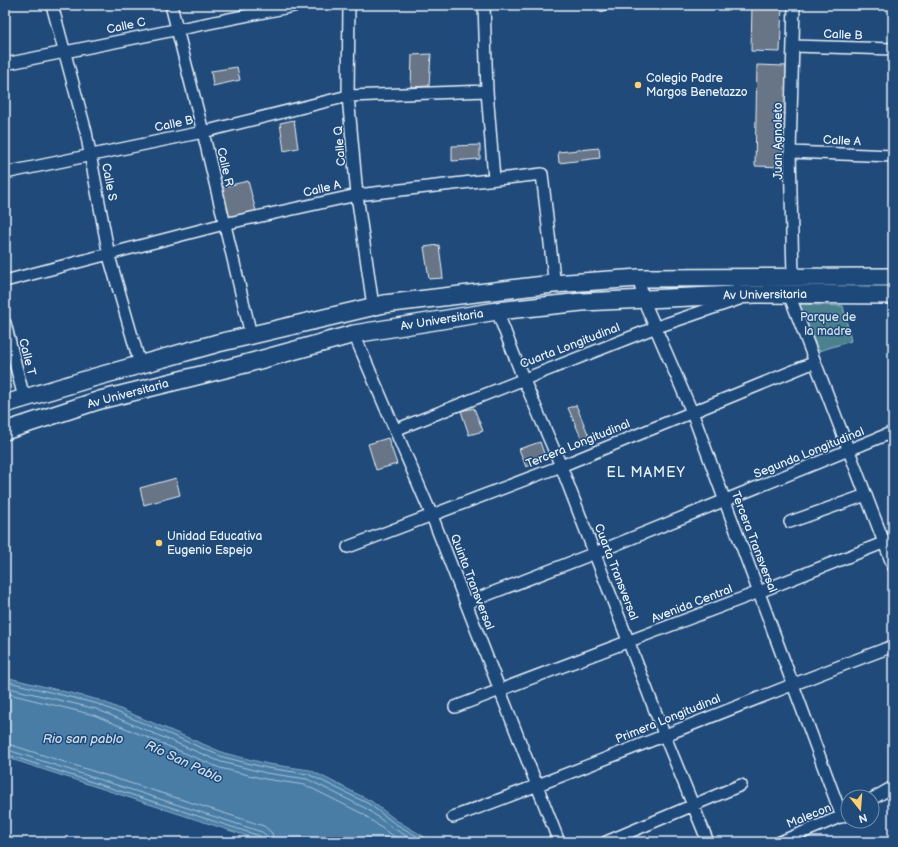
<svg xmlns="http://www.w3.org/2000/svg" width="898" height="847" viewBox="0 0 898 847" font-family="'Balsamiq Sans',sans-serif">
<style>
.green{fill:#4c818f;stroke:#9ab9c4}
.water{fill:#497da6;stroke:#89abc7}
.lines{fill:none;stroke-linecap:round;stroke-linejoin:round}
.shore{stroke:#a8c3d7;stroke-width:1}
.building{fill:#687587;stroke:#e8f1f8}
.minor-casing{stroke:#e8f1f8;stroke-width:14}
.highway-casing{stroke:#e8f1f8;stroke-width:20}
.minor{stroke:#1f4a7a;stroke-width:11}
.highway{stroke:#1f4a7a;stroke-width:17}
.poi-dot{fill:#ffd166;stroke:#1f4a7a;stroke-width:1.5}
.labels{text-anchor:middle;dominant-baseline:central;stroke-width:3;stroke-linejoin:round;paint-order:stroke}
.street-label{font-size:12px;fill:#e8f1f8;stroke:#1f4a7a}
.poi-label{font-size:12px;fill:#e8f1f8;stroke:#1f4a7a;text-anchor:start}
.park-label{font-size:12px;fill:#d1e0e8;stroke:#1f4a7a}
.water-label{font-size:13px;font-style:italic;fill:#d0e0ec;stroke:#1f4a7a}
.quarter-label{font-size:14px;letter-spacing:1px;fill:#e8f1f8;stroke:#1f4a7a}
</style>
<rect width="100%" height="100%" fill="#1f4a7a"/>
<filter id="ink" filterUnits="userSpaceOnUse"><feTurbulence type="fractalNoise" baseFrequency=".025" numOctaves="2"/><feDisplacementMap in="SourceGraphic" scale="8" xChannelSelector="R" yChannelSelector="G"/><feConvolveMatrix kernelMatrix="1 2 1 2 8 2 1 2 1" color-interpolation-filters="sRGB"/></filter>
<g filter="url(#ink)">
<path class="green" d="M 798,304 L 843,306 L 851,341 L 819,351 Z"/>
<path class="water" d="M 5,677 L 99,700 L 224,753 L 268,764 L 310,770 L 371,801 L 396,820 L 433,842 L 265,842 L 5,757 Z"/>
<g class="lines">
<path class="shore" d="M 5,681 L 98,704 L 223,757 L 267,768 L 308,774 L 369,804 L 394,823 L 427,842
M 5,687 L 96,709 L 221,762 L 266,773 L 307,779 L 367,809 L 391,827 L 417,842
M 5,693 L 94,715 L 220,768 L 265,779 L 305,785 L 363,814 L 387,832 L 404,842
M 5,743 L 264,826 L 272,833 L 274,842
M 5,749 L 262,832 L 267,836 L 268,842
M 5,754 L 260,836 L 263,842"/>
</g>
<path class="building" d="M 752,5 L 782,5 L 780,52 L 751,51 Z
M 431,54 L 429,86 L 411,87 L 412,55 Z
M 757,65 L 786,66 L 784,167 L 755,166 Z
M 237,67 L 240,80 L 213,86 L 211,71 Z
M 294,120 L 298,148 L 284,151 L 280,123 Z
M 480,145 L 480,159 L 452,161 L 452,146 Z
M 599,148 L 600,158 L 559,163 L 558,152 Z
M 248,181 L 256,211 L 228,217 L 222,187 Z
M 439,245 L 443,278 L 429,279 L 424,247 Z
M 576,405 L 591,441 L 584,444 L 568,408 Z
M 474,408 L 483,431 L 469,435 L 461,411 Z
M 388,438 L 397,464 L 376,470 L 368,444 Z
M 540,442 L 546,459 L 526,467 L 519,449 Z
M 176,478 L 180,495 L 144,505 L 140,488 Z"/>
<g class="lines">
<g class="minor-casing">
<path id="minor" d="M 52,5 L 86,132 L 109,256 L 140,364
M 171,5 L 203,132 L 251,335
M 349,5 L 348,96 L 357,195 L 373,306
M 484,5 L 487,91 L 494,179
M 600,5 L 602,5
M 793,46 L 893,49
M 5,64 L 299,5
M 790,152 L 893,156
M 5,173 L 203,132 L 348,96 L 487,91
M 793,276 L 790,152 L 794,5
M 639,278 L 643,299 L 692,412 L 842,817
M 5,281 L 224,224 L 357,195 L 542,174 L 554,278 L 553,284
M 789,294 L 893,566
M 497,311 L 523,378 L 561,466 L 664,734 L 708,842
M 5,323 L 24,398
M 354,334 L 432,516 L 559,842
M 395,430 L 654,328 L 739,299
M 790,522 L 866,495
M 348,547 L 561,466 L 815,362
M 466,603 L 595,553 L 893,432
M 455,707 L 759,592 L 893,539
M 872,799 L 893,787
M 453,817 C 601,763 746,701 893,646
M 606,842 L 741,785
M 780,842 L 847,814"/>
</g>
<g class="highway-casing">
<path id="highway" d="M 5,404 L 92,378 L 218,343 L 384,304 L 553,284 L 639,278 L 893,277
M 5,431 L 100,400 L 245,364 L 354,334 L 497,311 L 582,302 L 756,294 L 893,295"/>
</g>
<use href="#minor" class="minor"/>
<use href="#highway" class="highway"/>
</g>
</g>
<g class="poi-dot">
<circle cx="638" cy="85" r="4"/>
<circle cx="159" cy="543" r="4"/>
</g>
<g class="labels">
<g class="street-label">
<text transform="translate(126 26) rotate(-12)">Calle C</text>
<text transform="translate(843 35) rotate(2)">Calle B</text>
<text transform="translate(174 124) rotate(-12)">Calle B</text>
<text transform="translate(778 141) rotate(-90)">Juan Agnoleto</text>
<text transform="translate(842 141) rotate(3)">Calle A</text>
<text transform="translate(340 146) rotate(-95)">Calle Q</text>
<text transform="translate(225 167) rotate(77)">Calle R</text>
<text transform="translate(109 182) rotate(79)">Calle S</text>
<text transform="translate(322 189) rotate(-13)">Calle A</text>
<text transform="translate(765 295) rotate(-1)">Av Universitaria</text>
<text transform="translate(442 320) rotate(-9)">Av Universitaria</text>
<text transform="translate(570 346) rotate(-21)">Cuarta Longitudinal</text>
<text transform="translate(27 357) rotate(76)">Calle T</text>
<text transform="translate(128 394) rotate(-15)">Av Universitaria</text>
<text transform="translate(578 444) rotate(-22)">Tercera Longitudinal</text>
<text transform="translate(809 453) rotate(-22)">Segunda Longitudinal</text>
<text transform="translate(754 542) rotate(69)">Tercera Transversal</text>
<text transform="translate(616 572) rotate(69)">Cuarta Transversal</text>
<text transform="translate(472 582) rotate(69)">Quinta Transversal</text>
<text transform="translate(692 604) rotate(-21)">Avenida Central</text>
<text transform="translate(668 719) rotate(-22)">Primera Longitudinal</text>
<text transform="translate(809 816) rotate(-22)">Malecon</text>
</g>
<g class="poi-label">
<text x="646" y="78">Colegio Padre<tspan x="646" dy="14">Margos Benetazzo</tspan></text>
<text x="167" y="536">Unidad Educativa<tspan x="167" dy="14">Eugenio Espejo</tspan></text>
</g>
<g class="park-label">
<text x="828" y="317">Parque de<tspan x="828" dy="14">la madre</tspan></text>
</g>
<g class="water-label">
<text x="83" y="739">Rio san pablo</text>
<text transform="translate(184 762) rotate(25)">Río San Pablo</text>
</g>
<g class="quarter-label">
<text x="646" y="472">EL MAMEY</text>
</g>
</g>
<rect width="898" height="847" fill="none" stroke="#1f4a7a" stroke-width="20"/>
<rect x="10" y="10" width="878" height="827" fill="none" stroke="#e8f1f8" stroke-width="1.5" filter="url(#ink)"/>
<g transform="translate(860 809) rotate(163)"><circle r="19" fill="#1f4a7a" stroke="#6f8dac"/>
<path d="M0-3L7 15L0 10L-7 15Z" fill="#ffd166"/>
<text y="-6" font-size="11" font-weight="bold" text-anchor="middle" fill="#e8f1f8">N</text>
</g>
</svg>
